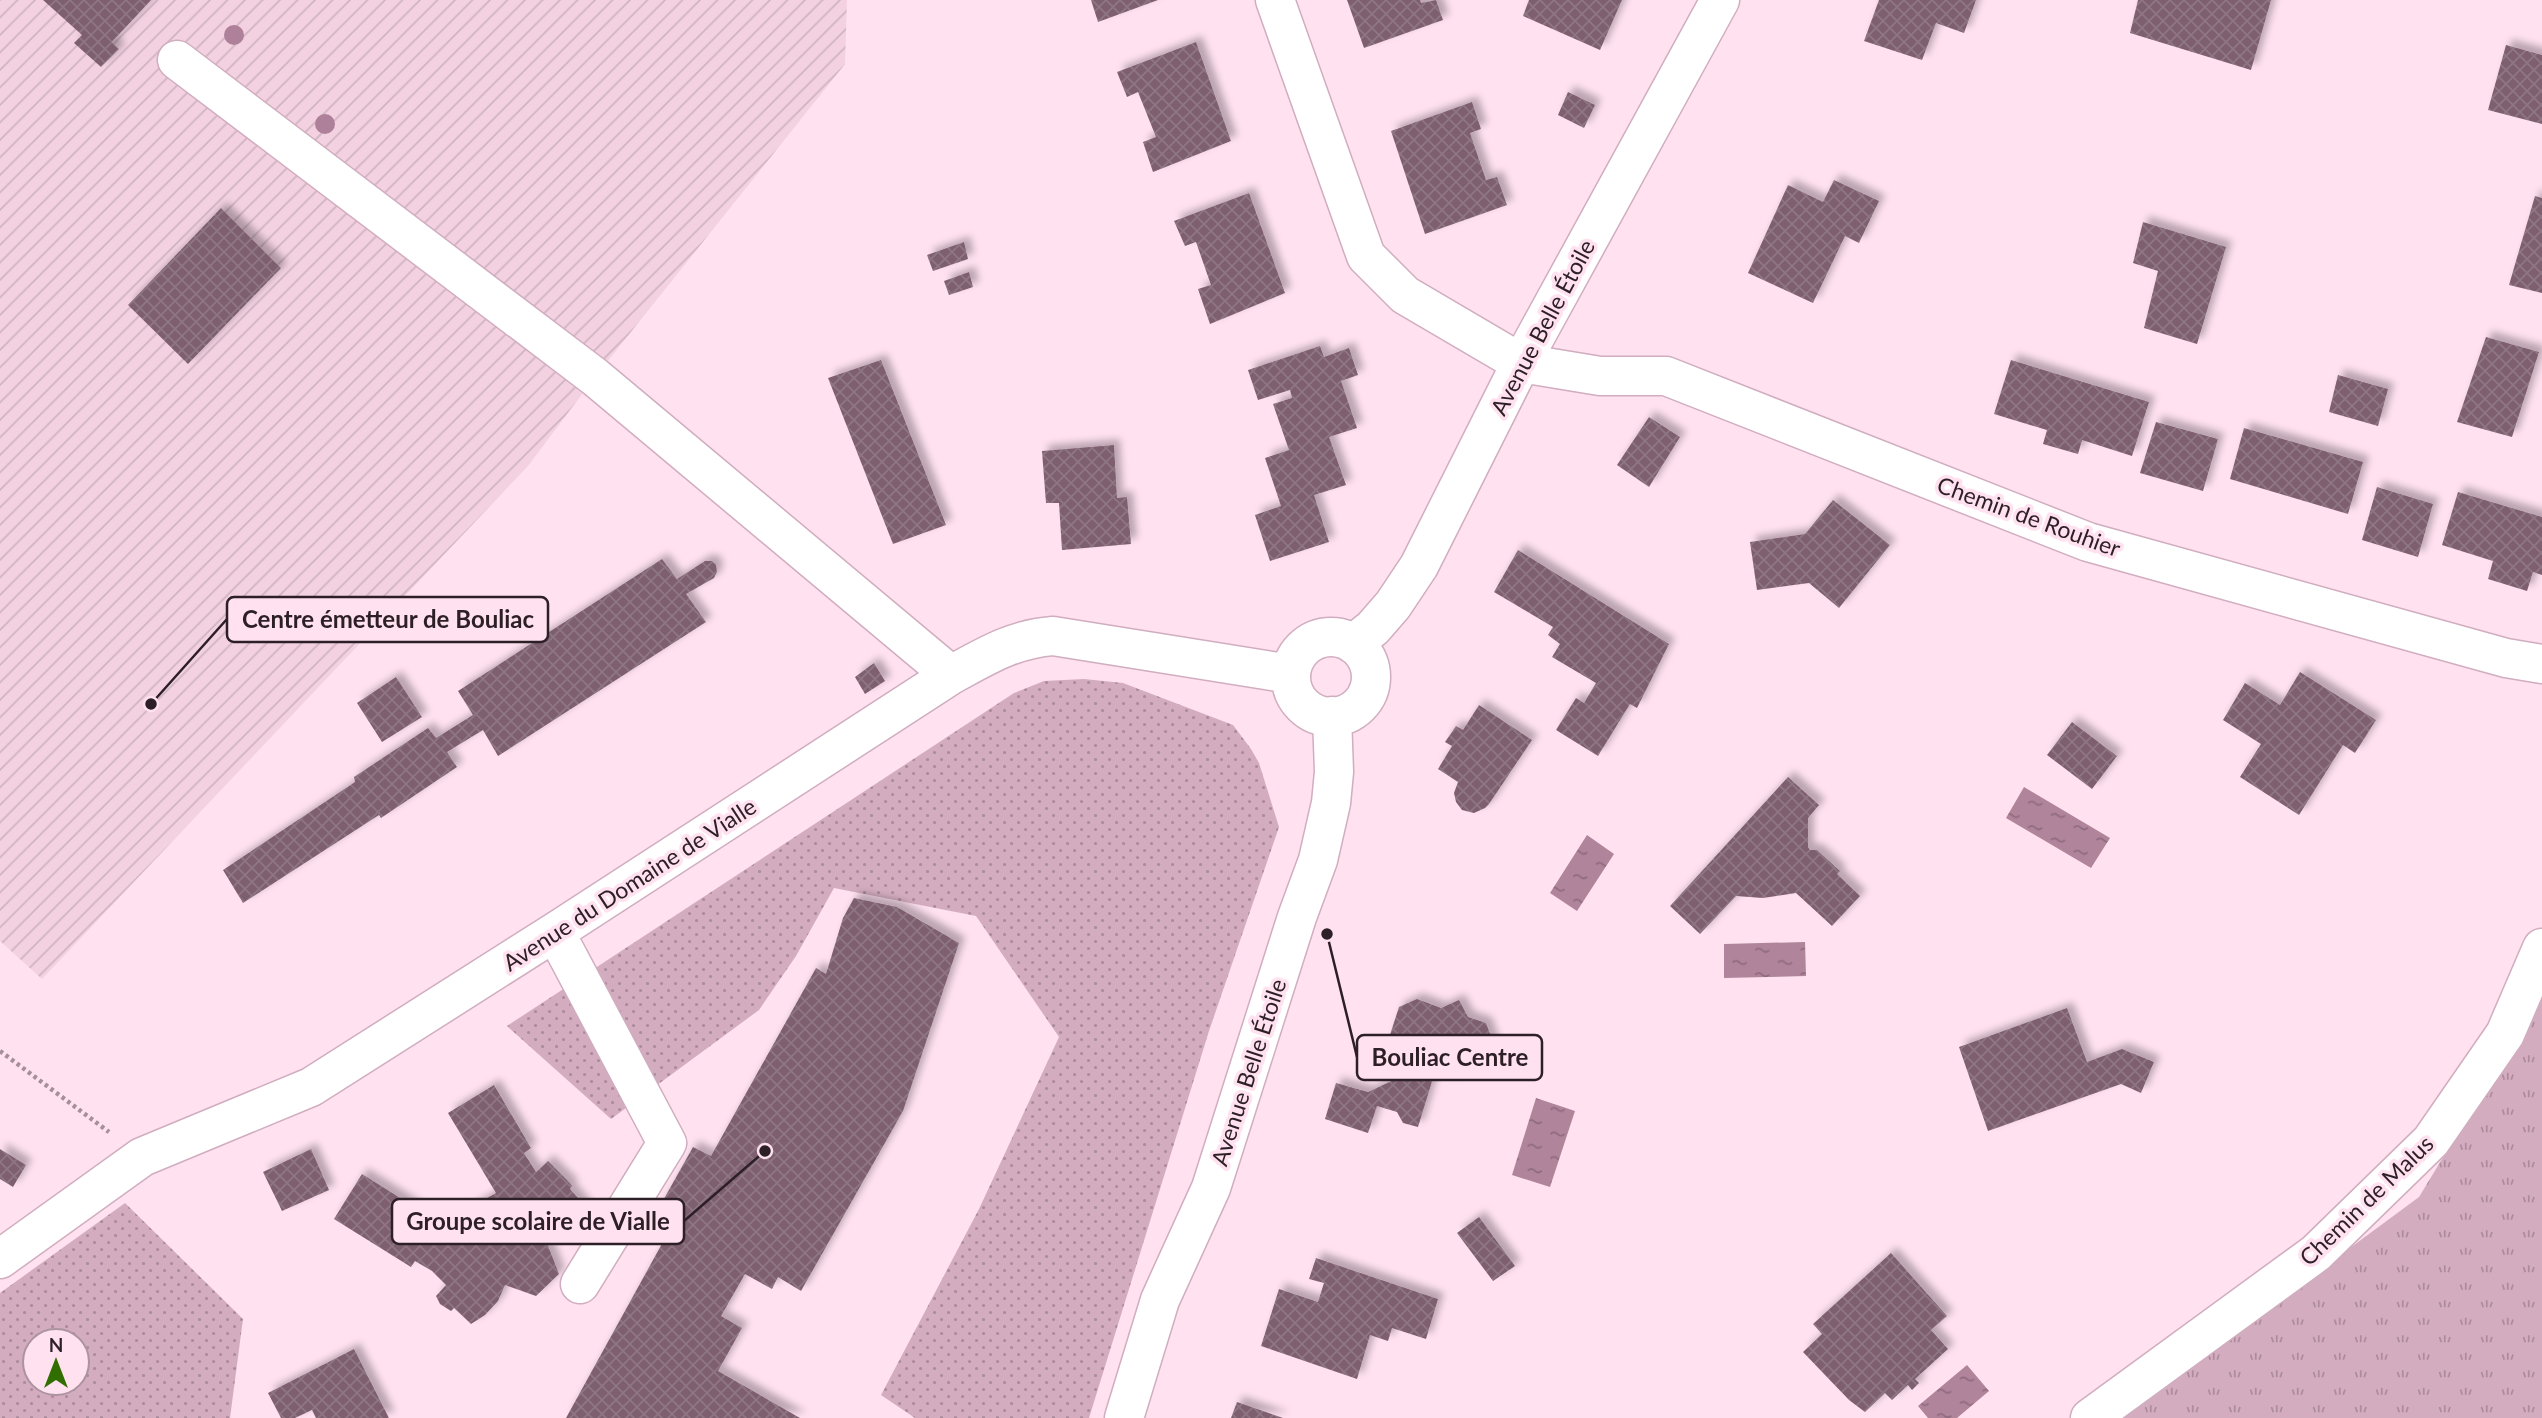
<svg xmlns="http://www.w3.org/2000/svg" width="2542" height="1418" viewBox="0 0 2542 1418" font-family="Lato,sans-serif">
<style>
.industrial{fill:url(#industrial-furrows)}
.grass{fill:url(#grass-tufts)}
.park{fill:url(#park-dots);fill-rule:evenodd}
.water{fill:url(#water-ripples)}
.building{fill:url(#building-cross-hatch);filter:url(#shadow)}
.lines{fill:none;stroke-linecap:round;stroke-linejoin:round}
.minor-casing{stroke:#d0adbf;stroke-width:41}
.path{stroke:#a58f9a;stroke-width:4.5;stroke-dasharray:3.5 3.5;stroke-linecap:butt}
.minor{stroke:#fff;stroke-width:38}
.tree{fill:#ae8099}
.labels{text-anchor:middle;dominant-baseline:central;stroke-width:7;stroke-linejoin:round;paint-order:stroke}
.street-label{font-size:23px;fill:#2c1f25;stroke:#ffe1f0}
.leader{fill:none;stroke:#2c1f25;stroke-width:2.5}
.callout-dot{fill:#2c1f25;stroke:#ffe1f0;stroke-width:2.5}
.callout{fill:#ffe1f0;stroke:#2c1f25;stroke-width:2.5}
.callout-label{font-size:24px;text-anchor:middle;font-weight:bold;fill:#2c1f25}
</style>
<defs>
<pattern id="industrial-furrows" width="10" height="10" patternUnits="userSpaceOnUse" patternTransform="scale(1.75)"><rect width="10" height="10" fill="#f3d1e1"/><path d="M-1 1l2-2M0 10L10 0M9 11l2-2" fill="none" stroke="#d0b3c1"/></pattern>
<pattern id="grass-tufts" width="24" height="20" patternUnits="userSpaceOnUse" patternTransform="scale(1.75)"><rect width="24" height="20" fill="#d4acc0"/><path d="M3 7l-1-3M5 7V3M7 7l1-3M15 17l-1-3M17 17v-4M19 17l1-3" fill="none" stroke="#ac8b9c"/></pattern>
<pattern id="park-dots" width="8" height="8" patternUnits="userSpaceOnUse" patternTransform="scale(1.75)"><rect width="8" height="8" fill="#d4acc0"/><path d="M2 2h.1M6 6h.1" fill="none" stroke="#ac8b9c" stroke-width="1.8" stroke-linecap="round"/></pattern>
<pattern id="water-ripples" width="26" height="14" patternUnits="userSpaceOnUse" patternTransform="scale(1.75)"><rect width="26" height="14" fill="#b0849b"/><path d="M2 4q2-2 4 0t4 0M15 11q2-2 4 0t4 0" fill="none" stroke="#8f6b7e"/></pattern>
<pattern id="building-cross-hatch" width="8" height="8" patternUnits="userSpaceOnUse" patternTransform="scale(1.75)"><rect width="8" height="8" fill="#7e5f6f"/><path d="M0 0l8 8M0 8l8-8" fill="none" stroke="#8e7683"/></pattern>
<filter id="shadow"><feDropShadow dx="6" dy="-6" stdDeviation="3.5" flood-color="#0004"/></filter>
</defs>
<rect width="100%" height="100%" fill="#ffe1f0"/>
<path class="industrial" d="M 0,0 L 847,0 L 845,64 L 595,377 L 528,466 L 42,979 L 0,941 Z"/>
<path class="grass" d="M 2542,994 L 2542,1418 L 2120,1418 L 2419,1197 Z"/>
<path class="park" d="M 1084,679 L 1123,683 L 1233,725 L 1251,749 L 1259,763 L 1279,827 L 1209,1031 L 1089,1418 L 915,1418 L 881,1395 L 979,1209 L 1059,1037 L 976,916 L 834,888 L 796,956 L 759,1010 L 611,1119 L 507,1026 L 1014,693 L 1044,681 Z
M 125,1203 L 243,1319 L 230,1418 L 0,1418 L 0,1293 ZM 77,1341 L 77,1383 L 35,1383 L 35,1341 Z"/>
<path class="water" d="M 2024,787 L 2110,838 L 2091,868 L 2006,818 Z
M 1587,835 L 1614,854 L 1577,911 L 1550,893 Z
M 1805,942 L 1806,976 L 1724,978 L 1724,944 Z
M 1536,1098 L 1575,1111 L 1550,1187 L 1512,1175 Z
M 1967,1365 L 1989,1391 L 1957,1418 L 1928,1418 L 1918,1406 Z"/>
<path class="building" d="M 43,0 L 151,0 L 112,42 L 119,49 L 101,67 L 74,43 L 82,35 Z
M 1091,0 L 1158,0 L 1098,22 Z
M 1347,0 L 1420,0 L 1421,3 L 1436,0 L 1443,20 L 1364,48 Z
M 1529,0 L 1622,0 L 1600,50 L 1523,16 Z
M 1879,0 L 1976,0 L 1964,33 L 1936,23 L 1922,60 L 1864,41 Z
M 2138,0 L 2271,0 L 2251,70 L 2130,33 Z
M 1196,42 L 1231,141 L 1153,172 L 1143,142 L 1156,137 L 1138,92 L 1127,97 L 1117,72 Z
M 2506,45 L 2542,55 L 2542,124 L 2488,110 Z
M 1568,92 L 1595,105 L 1584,128 L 1558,115 Z
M 1472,102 L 1481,129 L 1470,133 L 1486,180 L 1497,177 L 1507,205 L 1425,234 L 1391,131 Z
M 1834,180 L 1879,201 L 1859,243 L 1845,236 L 1813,303 L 1748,273 L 1788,185 L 1823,202 Z
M 1249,193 L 1285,293 L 1210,324 L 1198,289 L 1211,285 L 1196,242 L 1185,246 L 1174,221 Z
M 2535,196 L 2542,198 L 2542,293 L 2509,285 Z
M 221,208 L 281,268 L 188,364 L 128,305 Z
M 2143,222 L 2226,247 L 2197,344 L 2144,328 L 2158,271 L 2133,263 Z
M 964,242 L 968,259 L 933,271 L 927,255 Z
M 969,272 L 973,287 L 949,295 L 944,281 Z
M 2486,337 L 2539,352 L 2512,437 L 2457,422 Z
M 1320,346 L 1324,357 L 1349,348 L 1358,375 L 1341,381 L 1357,428 L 1329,437 L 1346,485 L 1314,495 L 1329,542 L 1270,561 L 1255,515 L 1281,506 L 1265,458 L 1289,450 L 1273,404 L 1292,398 L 1290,390 L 1258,400 L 1248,370 Z
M 881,360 L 946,525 L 893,544 L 828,378 Z
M 2011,360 L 2149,402 L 2132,456 L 2082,440 L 2078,454 L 2043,444 L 2047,430 L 1994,414 Z
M 2338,375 L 2388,389 L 2378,426 L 2329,412 Z
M 1649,417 L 1680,437 L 1649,487 L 1617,465 Z
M 2156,422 L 2218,439 L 2203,491 L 2140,473 Z
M 2244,428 L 2363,462 L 2348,514 L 2230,479 Z
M 1114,445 L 1117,498 L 1127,497 L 1131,544 L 1062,550 L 1059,503 L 1046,503 L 1042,451 Z
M 2377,487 L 2433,504 L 2418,557 L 2362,540 Z
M 2458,492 L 2542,517 L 2542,575 L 2533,572 L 2527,591 L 2488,579 L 2493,561 L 2442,545 Z
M 1833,500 L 1890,545 L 1839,608 L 1809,583 L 1757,590 L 1750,542 L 1805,534 Z
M 1518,550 L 1669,644 L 1637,708 L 1630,704 L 1598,756 L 1556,730 L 1576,698 L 1584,703 L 1596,683 L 1552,657 L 1560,644 L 1548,635 L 1553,627 L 1494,592 Z
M 662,559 L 677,579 L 705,561 L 712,561 L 716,565 L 717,572 L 714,578 L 686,594 L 706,622 L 498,756 L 483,730 L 447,752 L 457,767 L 381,818 L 379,815 L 243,903 L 223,870 L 355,782 L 354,777 L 428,728 L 436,738 L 473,715 L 458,691 Z
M 874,663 L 885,681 L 865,694 L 855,677 Z
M 2300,672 L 2376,720 L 2355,753 L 2343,745 L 2299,815 L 2240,777 L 2261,744 L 2223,720 L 2245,683 L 2280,705 Z
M 396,677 L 422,717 L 382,742 L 357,703 Z
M 1479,705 L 1532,740 L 1489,804 L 1485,808 L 1474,813 L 1462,810 L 1456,802 L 1454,793 L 1458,782 L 1438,769 L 1452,746 L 1445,742 L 1456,726 L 1463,730 Z
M 2072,722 L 2117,756 L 2092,789 L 2047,755 Z
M 1788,777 L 1819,805 L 1808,818 L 1808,847 L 1810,850 L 1817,850 L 1840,871 L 1837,874 L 1860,896 L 1832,926 L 1796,893 L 1763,898 L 1736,896 L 1700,934 L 1670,906 Z
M 854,898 L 897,907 L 959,943 L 903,1111 L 801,1291 L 778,1277 L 772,1289 L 745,1274 L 721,1316 L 742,1328 L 718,1371 L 800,1418 L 566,1418 L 669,1231 L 651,1222 L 693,1147 L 711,1156 L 816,968 L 826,974 L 843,918 Z
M 1417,999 L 1441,1008 L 1459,1000 L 1468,1017 L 1486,1023 L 1499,1058 L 1453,1081 L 1434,1075 L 1418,1127 L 1403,1123 L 1397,1112 L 1377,1106 L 1368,1133 L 1325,1119 L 1336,1083 L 1368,1092 L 1398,1078 L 1404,1061 L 1389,1038 L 1399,1007 Z
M 2067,1008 L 2087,1062 L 2122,1049 L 2154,1062 L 2141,1093 L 2121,1084 L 1988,1131 L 1959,1047 Z
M 494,1085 L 531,1148 L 524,1153 L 536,1172 L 548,1161 L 569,1182 L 572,1186 L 570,1189 L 586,1207 L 567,1230 L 552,1242 L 549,1240 L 547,1243 L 559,1274 L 536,1296 L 505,1285 L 498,1301 L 485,1315 L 471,1324 L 454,1308 L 451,1311 L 440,1304 L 436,1296 L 446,1285 L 432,1271 L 415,1261 L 411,1267 L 334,1219 L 362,1174 L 456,1233 L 463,1216 L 471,1207 L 496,1193 L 448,1113 Z
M 0,1149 L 26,1165 L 13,1187 L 0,1179 Z
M 311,1149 L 329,1190 L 282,1211 L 263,1172 Z
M 1479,1217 L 1515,1266 L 1493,1281 L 1457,1233 Z
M 1891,1253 L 1947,1316 L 1931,1330 L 1948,1349 L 1915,1379 L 1919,1383 L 1912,1390 L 1908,1385 L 1892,1400 L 1885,1393 L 1865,1412 L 1849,1400 L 1803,1352 L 1822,1334 L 1813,1324 Z
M 1316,1258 L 1438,1299 L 1426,1339 L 1392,1328 L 1388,1341 L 1370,1335 L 1357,1379 L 1261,1346 L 1279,1289 L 1318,1302 L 1324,1283 L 1309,1279 Z
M 354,1349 L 389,1418 L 316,1418 L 312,1410 L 295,1418 L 281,1418 L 268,1393 Z
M 1237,1402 L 1283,1418 L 1231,1418 Z"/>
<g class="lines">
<g class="minor-casing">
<path id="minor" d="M 1275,0 L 1366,256 L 1405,295 L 1521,363 L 1600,376 L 1666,376 L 2088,542 L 2506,658 L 2542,664
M 177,60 L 595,377 L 951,675
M1291 677a40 40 0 1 1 80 0a40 40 0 1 1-80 0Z
M 1353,644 L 1373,628 L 1393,605 L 1419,566 L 1521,363 L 1720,0
M 555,932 L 667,1143 L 580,1284
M 0,1259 L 142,1157 L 311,1087 L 555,932 L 951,675 C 986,656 1013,639 1053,636 L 1291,674
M 1124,1418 L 1160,1300 L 1211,1188 L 1297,917 L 1318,860 L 1331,803 L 1334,772 L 1332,716
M 2090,1418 L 2316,1253 L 2431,1141 L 2505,1034 L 2542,948"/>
</g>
<path class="path" d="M 0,1051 L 109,1132"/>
<use href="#minor" class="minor"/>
</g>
<g class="tree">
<circle cx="234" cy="35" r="10"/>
<circle cx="325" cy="124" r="10"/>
</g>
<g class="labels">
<g class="street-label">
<text transform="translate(1542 327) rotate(-62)">Avenue Belle Étoile</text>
<text transform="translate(2029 516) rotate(20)">Chemin de Rouhier</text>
<text transform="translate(629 884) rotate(-33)">Avenue du Domaine de Vialle</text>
<text transform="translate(1248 1072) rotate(-72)">Avenue Belle Étoile</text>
<text transform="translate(2366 1200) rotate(-44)">Chemin de Malus</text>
</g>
</g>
<path class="leader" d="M151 704L227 619M1327 934L1357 1057M765 1151L684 1221"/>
<g class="callout-dot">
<circle cx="151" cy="704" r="7"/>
<circle cx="1327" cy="934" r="7"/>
<circle cx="765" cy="1151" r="7"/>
</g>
<g class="callout">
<rect x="227" y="597" width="321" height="45" rx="7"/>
<rect x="1357" y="1035" width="185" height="45" rx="7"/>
<rect x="392" y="1199" width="292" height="45" rx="7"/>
</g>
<g class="callout-label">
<text x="388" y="628">Centre émetteur de Bouliac</text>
<text x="1450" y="1066">Bouliac Centre</text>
<text x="538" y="1230">Groupe scolaire de Vialle</text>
</g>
<g transform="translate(56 1362)"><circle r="33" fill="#ffe1f0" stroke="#ab939f" stroke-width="2"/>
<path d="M0-5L12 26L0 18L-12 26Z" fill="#316e00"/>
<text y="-10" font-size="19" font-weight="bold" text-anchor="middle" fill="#2c1f25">N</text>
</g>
</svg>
